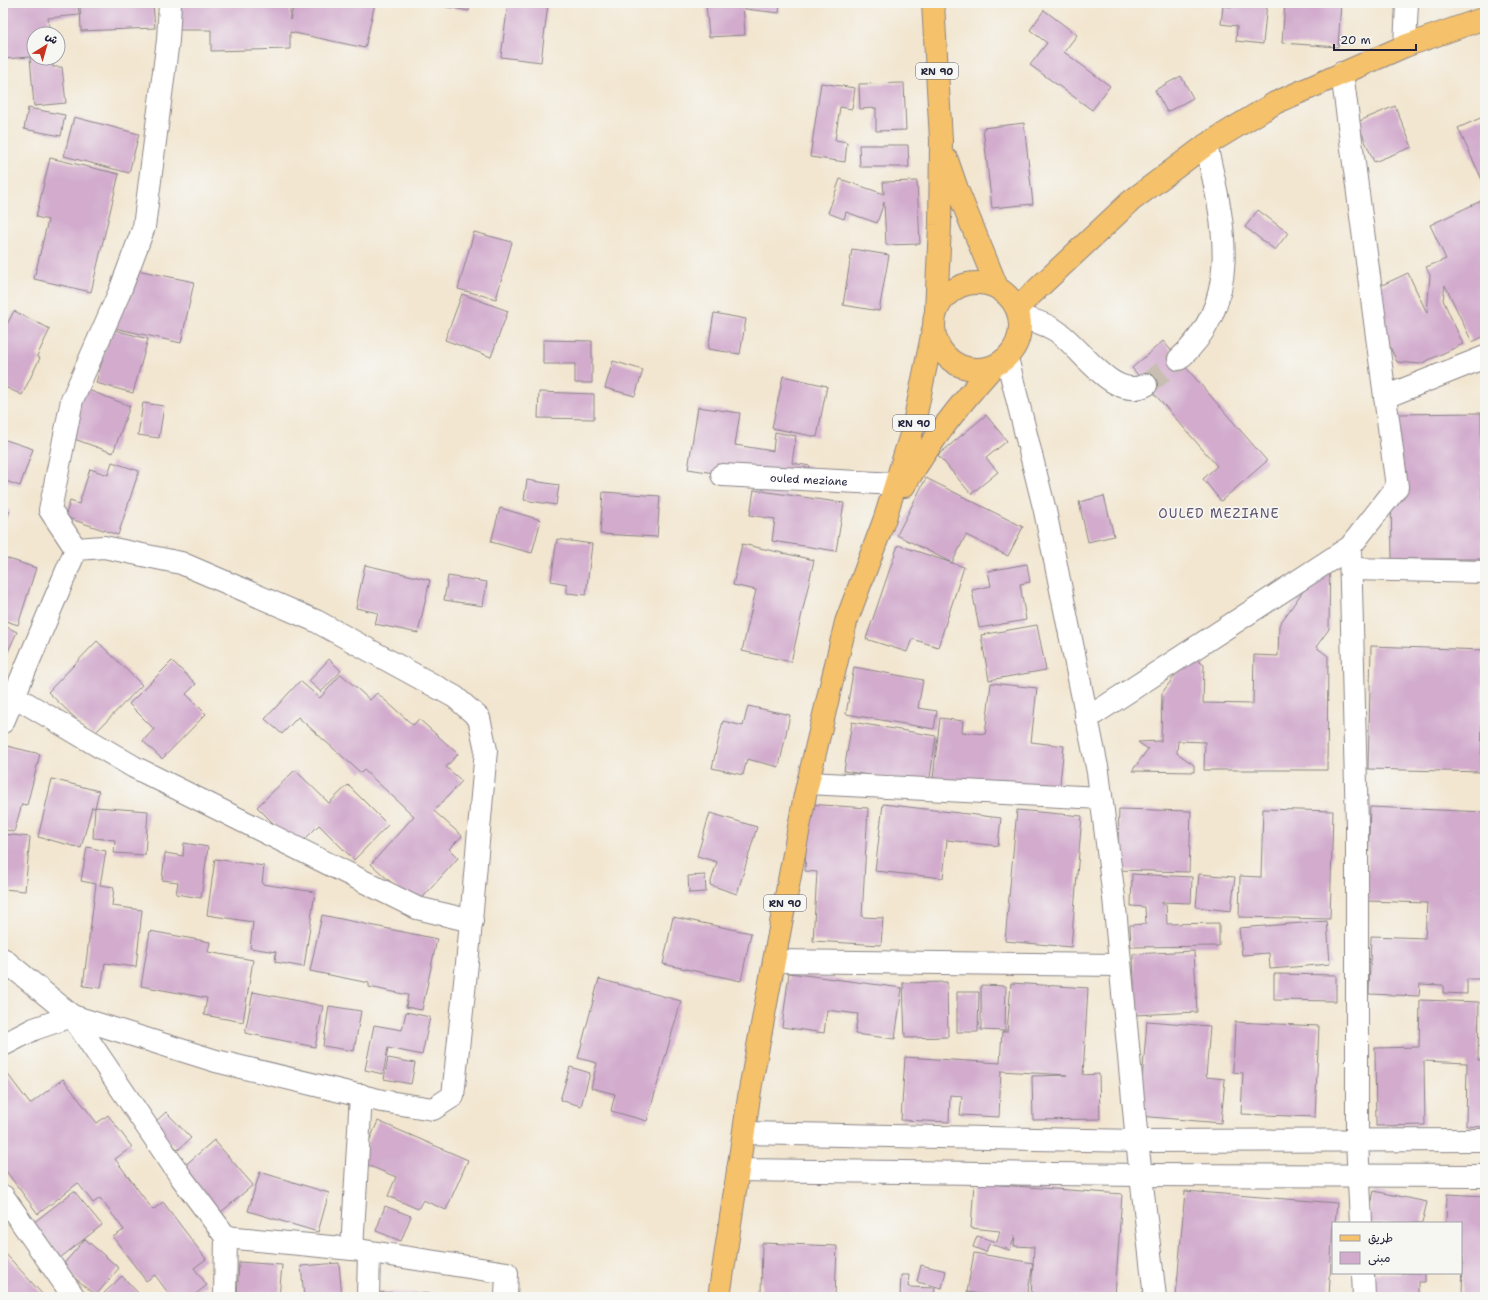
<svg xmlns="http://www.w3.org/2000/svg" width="1488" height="1300" viewBox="0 0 1488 1300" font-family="'Shantell Sans','Playpen Sans Arabic',sans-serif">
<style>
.building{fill:#d2abcd}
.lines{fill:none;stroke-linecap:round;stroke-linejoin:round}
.minor-tunnel{stroke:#c8bfb2;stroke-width:22;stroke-dasharray:22 11;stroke-linecap:butt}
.minor-casing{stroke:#8a8486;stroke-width:24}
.major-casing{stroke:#8a8486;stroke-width:24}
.minor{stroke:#fff;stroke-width:22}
.major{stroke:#f5c16b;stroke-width:22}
.labels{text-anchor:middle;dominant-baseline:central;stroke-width:3.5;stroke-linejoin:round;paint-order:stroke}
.shield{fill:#f6f6f2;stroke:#626272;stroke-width:1}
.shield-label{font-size:10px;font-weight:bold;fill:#22223b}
.street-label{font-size:11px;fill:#22223b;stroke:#f6f6f2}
.quarter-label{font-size:13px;letter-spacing:1px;fill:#60526e;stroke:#f6f6f2}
</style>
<rect width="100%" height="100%" fill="#f6f6f2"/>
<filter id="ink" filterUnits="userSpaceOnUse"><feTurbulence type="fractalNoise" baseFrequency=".025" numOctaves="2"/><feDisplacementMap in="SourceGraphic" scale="8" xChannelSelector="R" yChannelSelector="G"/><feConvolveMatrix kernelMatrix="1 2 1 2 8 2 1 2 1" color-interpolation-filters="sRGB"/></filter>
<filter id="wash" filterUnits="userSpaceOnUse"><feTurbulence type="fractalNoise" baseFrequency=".012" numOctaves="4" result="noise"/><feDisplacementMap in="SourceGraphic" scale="16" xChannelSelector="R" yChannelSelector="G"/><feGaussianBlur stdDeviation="0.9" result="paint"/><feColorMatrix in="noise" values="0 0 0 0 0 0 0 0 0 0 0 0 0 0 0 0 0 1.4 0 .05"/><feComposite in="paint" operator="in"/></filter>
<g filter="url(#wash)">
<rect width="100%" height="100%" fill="#f2e6d0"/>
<g id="blocks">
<path class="building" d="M 3,3 L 78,3 L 79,15 L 48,18 L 50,34 L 34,34 L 34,58 L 52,58 L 53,67 L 62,67 L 66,103 L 34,106 L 30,57 L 3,59 Z
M 80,3 L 153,3 L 155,28 L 81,31 Z
M 178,3 L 290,3 L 290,20 L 294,3 L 375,3 L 365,48 L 290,32 L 290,49 L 211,51 L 211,30 L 178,30 Z
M 431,3 L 470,3 L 469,11 L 431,4 Z
M 508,3 L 548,3 L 541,62 L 501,57 Z
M 633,3 L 661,3 L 661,4 L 633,6 Z
M 706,3 L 743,3 L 745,35 L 709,37 Z
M 746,3 L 780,3 L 779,13 L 745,9 Z
M 1233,3 L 1267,3 L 1263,44 L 1236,41 L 1237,26 L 1221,24 L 1223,6 L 1233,7 Z
M 1285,3 L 1341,3 L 1338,47 L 1282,43 Z
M 1044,10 L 1077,35 L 1064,52 L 1110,86 L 1092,110 L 1030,65 L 1047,43 L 1030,30 Z
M 1181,76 L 1193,98 L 1167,112 L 1155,90 Z
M 821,83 L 855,88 L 852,109 L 840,107 L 835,140 L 847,142 L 845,162 L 810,157 Z
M 904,83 L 906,130 L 876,131 L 876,108 L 860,109 L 859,84 Z
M 1395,106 L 1412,147 L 1374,162 L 1357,122 Z
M 28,108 L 65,115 L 61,136 L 24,129 Z
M 1485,116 L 1485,186 L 1458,128 Z
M 74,117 L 139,134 L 129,173 L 64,156 Z
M 1024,123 L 1033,204 L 992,208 L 983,128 Z
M 859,145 L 908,145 L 909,167 L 860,167 Z
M 50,158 L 119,174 L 91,292 L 34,279 L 48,220 L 36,217 Z
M 840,179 L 884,194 L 883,182 L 917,181 L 920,244 L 886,245 L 884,202 L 877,223 L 846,212 L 844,219 L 828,213 Z
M 1485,199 L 1485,336 L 1472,342 L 1445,285 L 1443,300 L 1463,344 L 1420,364 L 1397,362 L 1365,293 L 1408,273 L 1427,313 L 1430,275 L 1426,267 L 1446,259 L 1430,225 Z
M 1258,210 L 1288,233 L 1275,250 L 1245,227 Z
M 474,232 L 512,242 L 496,299 L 458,289 Z
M 852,249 L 889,255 L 879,311 L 843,305 Z
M 123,267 L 194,282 L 181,343 L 110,327 Z
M 462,294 L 508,311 L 491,357 L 445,340 Z
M 14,311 L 50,329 L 37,356 L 40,358 L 22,395 L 3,386 L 3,332 Z
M 714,313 L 746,319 L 740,354 L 708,349 Z
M 111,329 L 148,339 L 133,393 L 96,383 Z
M 543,340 L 592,341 L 592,383 L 575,383 L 575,364 L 543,364 Z
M 1163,341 L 1267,461 L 1221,501 L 1203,479 L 1217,466 L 1132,368 Z
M 613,361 L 643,370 L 635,396 L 605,388 Z
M 783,376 L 827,386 L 817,437 L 772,428 Z
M 83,388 L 130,406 L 113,453 L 66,436 Z
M 539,392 L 594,394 L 594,419 L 538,418 Z
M 143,403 L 164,406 L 159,438 L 138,435 Z
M 698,407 L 740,413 L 735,445 L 773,451 L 775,432 L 796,436 L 792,463 L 810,466 L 807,487 L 688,469 Z
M 1481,413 L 1483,559 L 1392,559 L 1391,493 L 1396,414 Z
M 986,415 L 1007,441 L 986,458 L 998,472 L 971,494 L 938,455 Z
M 3,439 L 33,449 L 20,486 L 3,480 Z
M 112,462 L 139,471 L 118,535 L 65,517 L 70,501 L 79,504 L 90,469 L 108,475 Z
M 926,478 L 1023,527 L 1008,556 L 966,535 L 952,563 L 897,535 Z
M 527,480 L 559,485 L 556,505 L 524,500 Z
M 754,490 L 844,503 L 836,551 L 772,541 L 775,519 L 750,515 Z
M 603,492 L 660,496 L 657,537 L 600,534 Z
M 1104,496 L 1114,536 L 1088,542 L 1079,502 Z
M 3,508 L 10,511 L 3,525 Z
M 500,508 L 541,520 L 532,553 L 491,542 Z
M 557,539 L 592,544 L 586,595 L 567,593 L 567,584 L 551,581 Z
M 742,544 L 814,560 L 791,662 L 742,651 L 756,590 L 733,585 Z
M 898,545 L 964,567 L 938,647 L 912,639 L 907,652 L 866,639 Z
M 1330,553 L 1329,629 L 1316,647 L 1328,656 L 1327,770 L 1204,770 L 1205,742 L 1178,741 L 1177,753 L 1194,765 L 1194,772 L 1132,771 L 1148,749 L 1138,742 L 1161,741 L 1162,693 L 1190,655 L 1204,665 L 1203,703 L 1253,704 L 1254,655 L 1278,656 L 1279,625 Z
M 3,557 L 36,568 L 18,625 L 3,620 Z
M 1027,564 L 1030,582 L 1020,584 L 1026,620 L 979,628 L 972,590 L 991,586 L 988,571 Z
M 365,565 L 430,580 L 418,633 L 375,624 L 378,613 L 356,608 Z
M 448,576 L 487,582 L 483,606 L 444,600 Z
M 3,625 L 17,632 L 5,658 L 3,657 Z
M 1037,625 L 1046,670 L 989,680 L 981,635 Z
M 97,641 L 142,685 L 93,735 L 48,692 Z
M 1371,646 L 1483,650 L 1481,772 L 1368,769 Z
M 329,659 L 341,671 L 321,692 L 309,681 Z
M 172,661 L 196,684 L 186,694 L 206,714 L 162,759 L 143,741 L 154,729 L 129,704 Z
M 854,667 L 923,680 L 918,708 L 937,711 L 934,729 L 846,714 Z
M 341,674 L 370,700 L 377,693 L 413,725 L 419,719 L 458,754 L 446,767 L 462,781 L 434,811 L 462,836 L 449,849 L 458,858 L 416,905 L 371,864 L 414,816 L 364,770 L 361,773 L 298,717 L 282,734 L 265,719 L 300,681 L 320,698 Z
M 991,683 L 1037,688 L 1031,742 L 1064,746 L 1059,792 L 933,778 L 940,718 L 963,721 L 962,732 L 985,734 Z
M 748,706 L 790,715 L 779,767 L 747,759 L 743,775 L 712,768 L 723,721 L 743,726 Z
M 852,722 L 936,736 L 929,785 L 844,771 Z
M 3,745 L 40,754 L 27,805 L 22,804 L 14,832 L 3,829 Z
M 295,770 L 329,803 L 348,785 L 388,825 L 354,860 L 319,825 L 297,847 L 257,807 Z
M 52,779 L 99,791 L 95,808 L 92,807 L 81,848 L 38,837 Z
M 808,804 L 868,808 L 862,917 L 883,918 L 881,945 L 813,941 L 817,872 L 805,871 Z
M 883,804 L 1001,818 L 998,846 L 947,840 L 943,878 L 875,871 Z
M 95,807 L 148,811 L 145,855 L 114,853 L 115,840 L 93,838 Z
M 1370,807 L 1485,812 L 1485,912 L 1483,979 L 1467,979 L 1467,994 L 1443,993 L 1443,985 L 1420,984 L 1419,996 L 1369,994 L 1371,936 L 1425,938 L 1427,903 L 1367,901 Z
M 1119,809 L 1191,811 L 1189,872 L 1117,870 Z
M 1263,809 L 1333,811 L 1330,919 L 1239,917 L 1240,876 L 1261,877 Z
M 1017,810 L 1082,816 L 1071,947 L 1005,941 Z
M 710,813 L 757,827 L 737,894 L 710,885 L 717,862 L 697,856 Z
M 3,834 L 30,837 L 25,891 L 3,889 Z
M 184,843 L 208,847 L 201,898 L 176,894 L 178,882 L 162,880 L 165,853 L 183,856 Z
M 87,847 L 106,851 L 100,885 L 114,887 L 112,906 L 142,910 L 136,967 L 105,963 L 101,988 L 83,986 L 96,884 L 81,881 Z
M 215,859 L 264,866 L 262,884 L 315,892 L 304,967 L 275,962 L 276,952 L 250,948 L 253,922 L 207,915 Z
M 1132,874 L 1192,877 L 1191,903 L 1162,902 L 1162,904 L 1166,904 L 1167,924 L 1219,923 L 1219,946 L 1131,947 L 1130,925 L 1146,924 L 1145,907 L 1131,906 Z
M 1199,874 L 1235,877 L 1231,911 L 1196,907 Z
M 705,875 L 706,892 L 689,893 L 688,876 Z
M 322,915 L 437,939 L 422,1010 L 406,1007 L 408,995 L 369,987 L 369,983 L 310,971 Z
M 673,917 L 751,933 L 741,981 L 663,964 Z
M 1327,921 L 1330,964 L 1270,969 L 1269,953 L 1242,955 L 1239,928 Z
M 150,931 L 210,942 L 208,952 L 253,960 L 243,1022 L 204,1015 L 207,998 L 141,986 Z
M 1194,951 L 1197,1012 L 1135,1015 L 1133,954 Z
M 789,973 L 902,988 L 895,1039 L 855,1034 L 858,1014 L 827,1010 L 824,1033 L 782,1027 Z
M 1274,974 L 1336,975 L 1336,1001 L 1274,1000 Z
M 599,979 L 681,1001 L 647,1121 L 611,1111 L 615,1094 L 591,1088 L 597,1063 L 578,1058 Z
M 947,982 L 948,1037 L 905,1038 L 903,983 Z
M 1011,983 L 1088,988 L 1083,1075 L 1099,1074 L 1100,1119 L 1033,1120 L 1032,1076 L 1067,1075 L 1001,1071 L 999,1117 L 960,1115 L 962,1096 L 950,1095 L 949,1122 L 901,1120 L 905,1057 L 1000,1063 L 1002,1032 L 1007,1032 Z
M 981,985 L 1006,986 L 1005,1031 L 981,1030 Z
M 253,992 L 323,1006 L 315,1047 L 245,1033 Z
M 957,992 L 979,992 L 978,1032 L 957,1032 Z
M 1420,1000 L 1479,1002 L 1478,1060 L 1485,1060 L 1485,1127 L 1466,1126 L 1467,1063 L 1424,1061 L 1425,1125 L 1376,1126 L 1375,1048 L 1419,1047 Z
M 329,1006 L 361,1011 L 354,1051 L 323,1046 Z
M 406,1012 L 430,1017 L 422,1055 L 388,1048 L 383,1074 L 365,1070 L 374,1025 L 402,1030 Z
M 1147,1021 L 1210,1026 L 1206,1077 L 1225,1079 L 1221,1123 L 1139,1116 Z
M 1235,1022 L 1319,1026 L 1315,1117 L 1241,1114 L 1243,1073 L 1233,1072 Z
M 388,1058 L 415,1063 L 411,1084 L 384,1079 Z
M 570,1067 L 590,1073 L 581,1106 L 560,1100 Z
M 3,1068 L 30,1104 L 63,1079 L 97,1123 L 108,1115 L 132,1147 L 115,1159 L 153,1210 L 163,1202 L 206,1259 L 194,1268 L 207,1285 L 192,1297 L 171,1297 L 155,1275 L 146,1281 L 113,1237 L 124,1230 L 100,1198 L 93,1203 L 78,1183 L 38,1214 L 3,1167 Z
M 166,1112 L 191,1138 L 178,1150 L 153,1124 Z
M 378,1121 L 468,1160 L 446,1210 L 423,1200 L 418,1209 L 388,1196 L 396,1177 L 360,1162 Z
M 214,1140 L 253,1185 L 220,1213 L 182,1168 Z
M 260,1172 L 329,1193 L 318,1232 L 248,1211 Z
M 974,1183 L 1122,1194 L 1115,1297 L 1031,1296 L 1034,1247 L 1014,1246 L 1015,1236 L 1010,1250 L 989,1244 L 986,1252 L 973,1247 L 977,1236 L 997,1242 L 1000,1231 L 971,1228 Z
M 74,1191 L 102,1225 L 60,1258 L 33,1223 Z
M 1185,1191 L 1337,1203 L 1335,1223 L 1333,1223 L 1329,1297 L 1176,1297 Z
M 1374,1191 L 1427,1202 L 1422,1223 L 1367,1223 Z
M 1447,1194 L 1485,1196 L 1485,1297 L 1462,1297 L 1463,1256 L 1461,1256 L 1461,1223 L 1446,1223 Z
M 385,1206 L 411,1216 L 401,1241 L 376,1231 Z
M 85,1239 L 119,1268 L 96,1295 L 61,1267 Z
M 762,1243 L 837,1246 L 835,1297 L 761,1297 Z
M 3,1251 L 45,1297 L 3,1297 Z
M 974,1253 L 1033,1263 L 1027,1297 L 998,1297 L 967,1292 Z
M 239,1262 L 282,1265 L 279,1297 L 237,1297 Z
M 339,1263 L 342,1297 L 304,1297 L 301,1266 Z
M 921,1265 L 946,1271 L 942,1288 L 917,1282 Z
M 1368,1273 L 1425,1273 L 1425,1282 L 1418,1282 L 1418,1297 L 1368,1297 Z
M 901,1275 L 909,1275 L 908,1287 L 935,1288 L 934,1297 L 900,1297 Z
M 122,1276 L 142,1297 L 100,1297 Z
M 373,1292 L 479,1295 L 479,1297 L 373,1297 Z"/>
</g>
</g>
<g filter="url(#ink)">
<use href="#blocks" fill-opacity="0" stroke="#8a8486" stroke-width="1"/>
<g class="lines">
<path class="minor-tunnel" d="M 1146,385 L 1179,359"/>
<g class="minor-casing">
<g id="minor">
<path d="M 1405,46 L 1407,3"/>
<path d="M 1020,317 C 1032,320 1044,323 1055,330 C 1081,346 1112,402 1146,385"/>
<path d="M 1007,358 L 1045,511 L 1098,772 L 1114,898 L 1137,1141 L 1155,1297"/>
<path d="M 1179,359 C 1245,301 1223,219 1206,145"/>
<path d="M 1385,397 L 1485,357"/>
<path id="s1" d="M 722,475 L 896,484"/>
<path d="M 1350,547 L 1357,826 L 1357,1141 L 1361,1223"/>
<path d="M 76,549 L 50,510 L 72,400 L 120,291 L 144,227 L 168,40 L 170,3"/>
<path d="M 1351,569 L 1485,572"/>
<path d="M 14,696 L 134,767 L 417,908 L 472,921"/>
<path d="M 1086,719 L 1350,547 L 1397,487 L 1342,73"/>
<path d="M 3,722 L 76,549 L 104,547 L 181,563 L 316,621 L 455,697 L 479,718 L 486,750 L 469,944 L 453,1096 L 433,1109 L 382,1101 L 216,1061 L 72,1016 L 34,1029 L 3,1045"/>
<path d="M 808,783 L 1101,798"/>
<path d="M 3,959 L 72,1016 L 181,1177 L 226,1237 L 225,1297"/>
<path d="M 774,961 L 1120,965"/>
<path d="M 744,1133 L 1137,1141 L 1485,1140"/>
<path d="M 738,1170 L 1141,1175 L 1485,1176"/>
<path d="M 3,1196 L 74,1297"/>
<path d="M 226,1237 L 352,1249 L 361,1095"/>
<path d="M 352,1249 L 507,1273 L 506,1297"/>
<path d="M 1363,1273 L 1364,1297"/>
<path d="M 368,1297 L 369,1252"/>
</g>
</g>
<g class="major-casing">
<path id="major" d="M 933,3 L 941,140 L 940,225 L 936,311
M 947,160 L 957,189 L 997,287
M934 326a43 43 0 1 1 86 0a43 43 0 1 1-86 0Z
M 1017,308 L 1131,201 L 1206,145 L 1275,103 L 1405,46 L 1485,18
M 904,486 C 932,440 958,406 994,366
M 719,1297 L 751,1084 L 805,795 L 846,622 L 885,518 L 913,428 L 934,326"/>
</g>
<use href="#minor" class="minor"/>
<use href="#major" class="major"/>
</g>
</g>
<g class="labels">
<g class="shield">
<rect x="916" y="63" width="42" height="16" rx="3"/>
<rect x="893" y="415" width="42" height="16" rx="3"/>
<rect x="764" y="895" width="42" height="16" rx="3"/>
</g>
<g class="shield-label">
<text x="937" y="71">RN 90</text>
<text x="914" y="423">RN 90</text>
<text x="785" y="903">RN 90</text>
</g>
<g class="street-label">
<text stroke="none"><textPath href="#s1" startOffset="87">ouled meziane</textPath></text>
</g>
<g class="quarter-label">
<text x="1219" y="513">OULED MEZIANE</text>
</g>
</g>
<rect width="1488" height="1300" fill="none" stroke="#f6f6f2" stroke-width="16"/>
<rect x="1332" y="1222" width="130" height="52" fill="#f6f6f2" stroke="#a1a1a9"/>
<rect x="1340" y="1235" width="20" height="6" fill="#f5c16b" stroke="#a1a1a9"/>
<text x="1368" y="1242" font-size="12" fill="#22223b">طريق</text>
<rect x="1340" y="1252" width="20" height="12" fill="#d2abcd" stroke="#a1a1a9"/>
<text x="1368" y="1262" font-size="12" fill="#22223b">مبنى</text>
<g transform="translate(46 46) rotate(37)"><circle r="19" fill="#f6f6f2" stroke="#a1a1a9"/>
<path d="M0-3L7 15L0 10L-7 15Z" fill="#c8321e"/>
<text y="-6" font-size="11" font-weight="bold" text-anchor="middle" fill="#22223b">ش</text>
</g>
<path d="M1334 44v6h82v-6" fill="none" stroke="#22223b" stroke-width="2"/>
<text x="1340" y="44" font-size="12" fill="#22223b" stroke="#f6f6f2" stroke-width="3" paint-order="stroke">20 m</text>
</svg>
